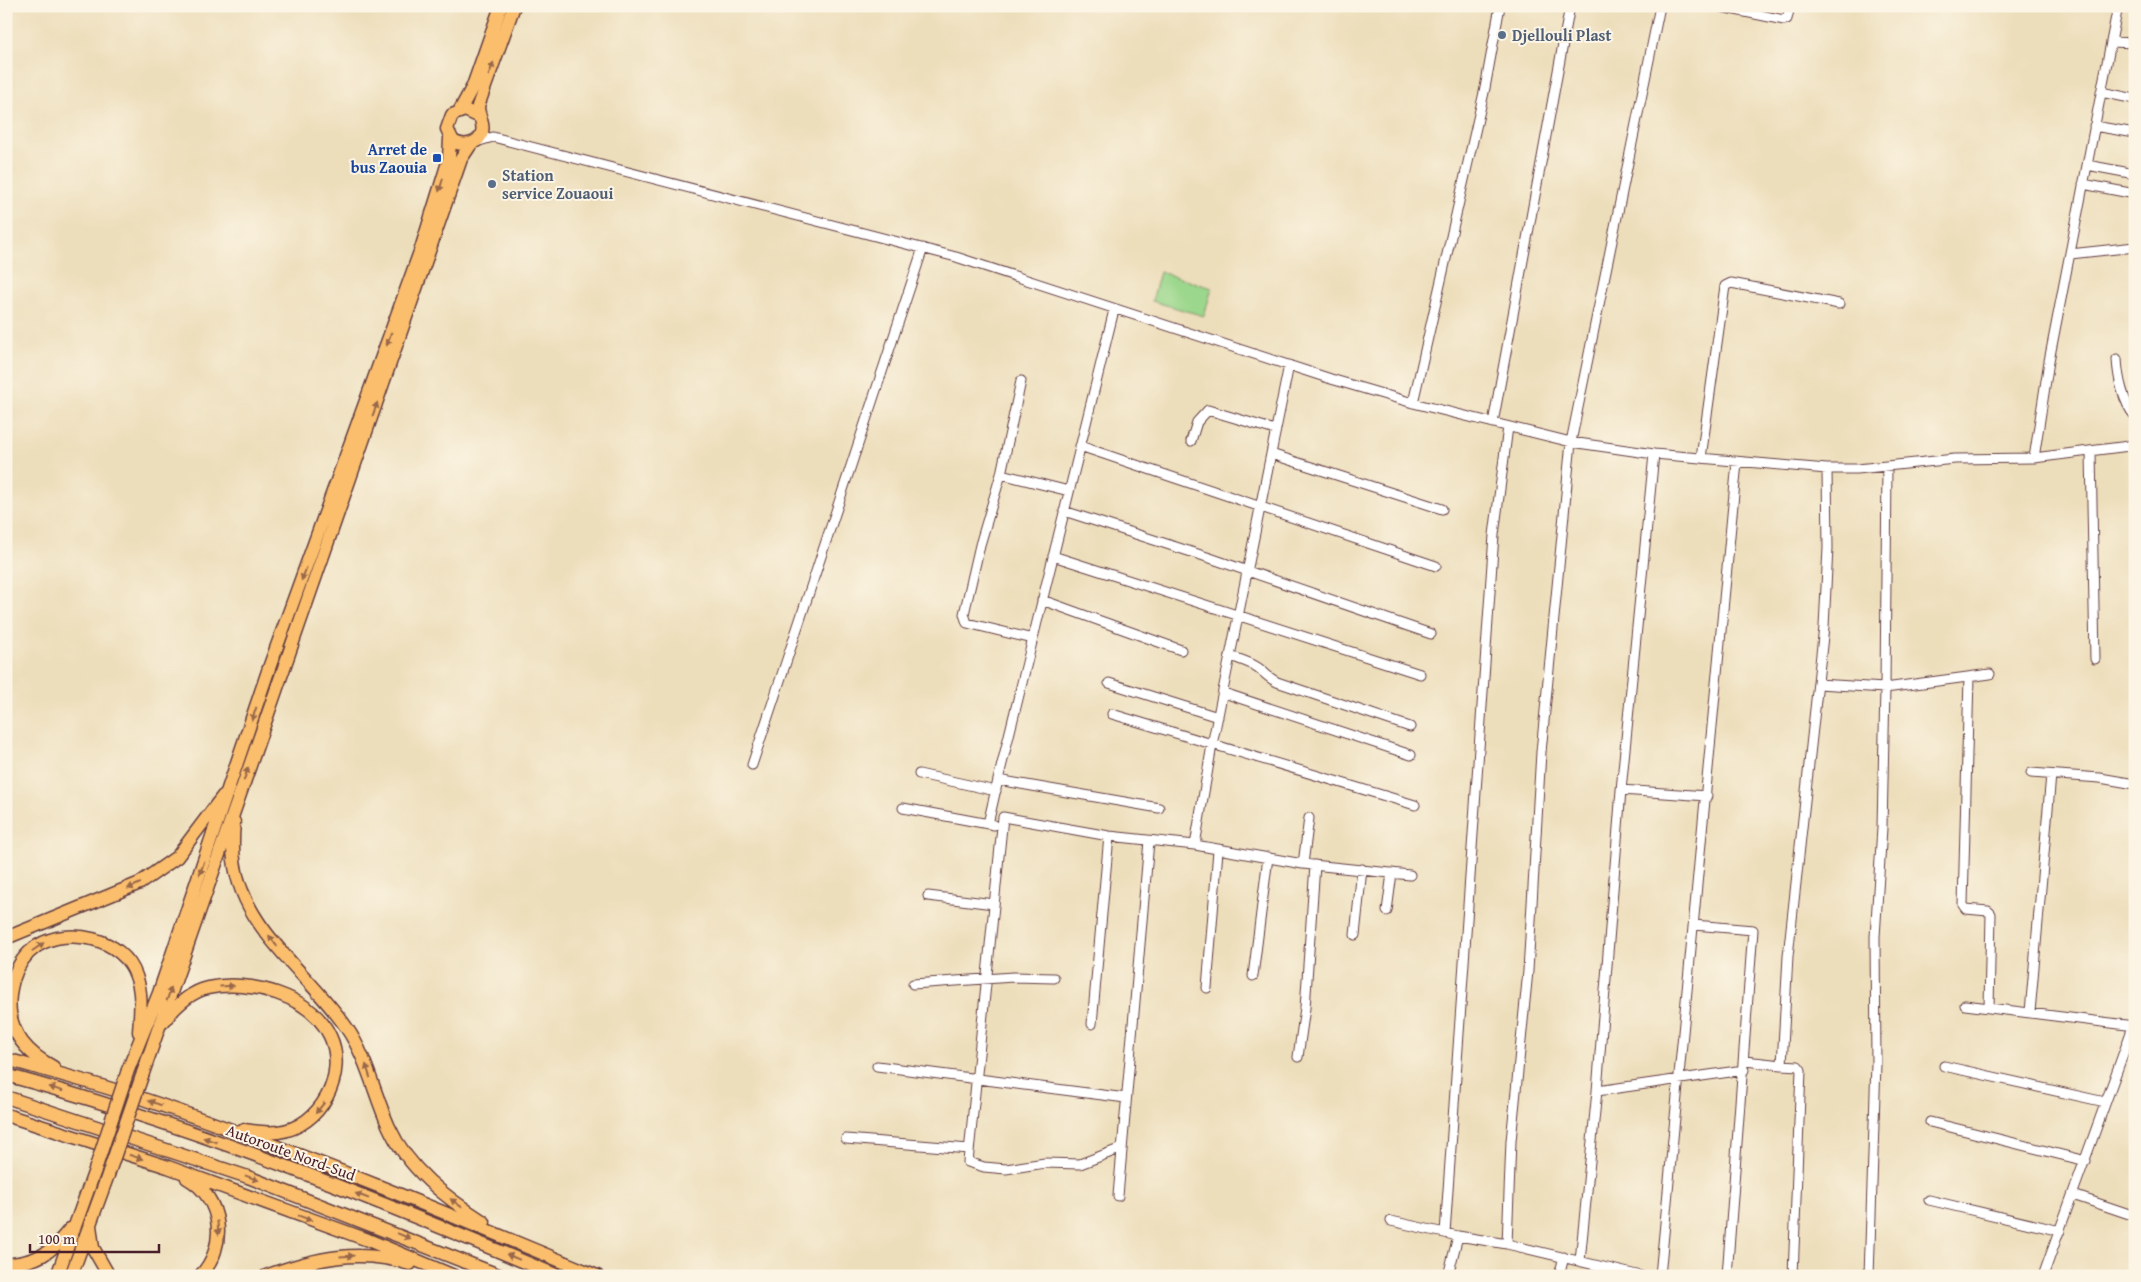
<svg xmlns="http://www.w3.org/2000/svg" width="2141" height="1282" viewBox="0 0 2141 1282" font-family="'Gentium Book Plus',serif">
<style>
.green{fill:#9bd78c;stroke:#727b5c}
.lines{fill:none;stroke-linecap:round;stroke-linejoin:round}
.minor-casing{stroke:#623c41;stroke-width:11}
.highway-casing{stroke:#623c41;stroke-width:15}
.minor{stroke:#fff;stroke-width:9}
.highway{stroke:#fabe6d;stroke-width:12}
.highway-bridge-casing{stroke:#623c41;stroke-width:15;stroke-linecap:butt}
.highway-bridge{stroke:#fabe6d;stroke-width:12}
.oneway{fill:#996749}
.service-dot{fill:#5c6f8a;stroke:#fcf5e5;stroke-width:2}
.transit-dot{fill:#1a4fb4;stroke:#fcf5e5;stroke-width:2}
.labels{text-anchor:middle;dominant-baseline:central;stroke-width:4;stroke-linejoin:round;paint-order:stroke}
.service-label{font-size:16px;font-weight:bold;fill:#4e5e75;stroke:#fcf5e5;text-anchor:start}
.transit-label{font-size:16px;font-weight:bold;fill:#164399;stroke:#fcf5e5;text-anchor:end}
.street-label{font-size:16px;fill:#4a1f2b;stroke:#fcf5e5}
</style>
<rect width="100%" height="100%" fill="#fcf5e5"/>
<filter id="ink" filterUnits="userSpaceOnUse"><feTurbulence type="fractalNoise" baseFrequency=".02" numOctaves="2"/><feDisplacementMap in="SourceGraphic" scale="10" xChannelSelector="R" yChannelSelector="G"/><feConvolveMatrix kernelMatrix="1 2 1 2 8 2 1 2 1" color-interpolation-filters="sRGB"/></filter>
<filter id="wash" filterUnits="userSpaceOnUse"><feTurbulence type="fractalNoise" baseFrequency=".0096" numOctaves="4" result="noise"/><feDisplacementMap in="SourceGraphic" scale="20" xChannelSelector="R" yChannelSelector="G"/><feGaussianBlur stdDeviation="1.12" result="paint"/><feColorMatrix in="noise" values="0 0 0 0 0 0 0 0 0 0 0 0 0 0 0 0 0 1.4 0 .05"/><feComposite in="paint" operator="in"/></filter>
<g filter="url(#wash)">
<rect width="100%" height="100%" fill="#eddebb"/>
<path class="green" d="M 1160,272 L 1212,288 L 1204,316 L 1152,301 Z"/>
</g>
<g filter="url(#ink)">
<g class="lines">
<g class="minor-casing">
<path id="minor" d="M 1721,7 L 1784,20 L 1787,19 L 1790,6
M 2111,42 L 2135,43
M 2101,92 L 2135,99
M 2094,126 L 2135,133
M 476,142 L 493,137 L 956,257 L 1331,379 L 1413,403 L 1571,442 L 1654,454 L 1827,469 L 1857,469 L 1955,459 L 2034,458 L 2129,446 L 2135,441
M 2087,165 L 2135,174
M 2083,184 L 2135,194
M 2070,254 L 2135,247
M 2117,359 C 2118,378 2123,402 2135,416
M 1021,381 L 1001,474 L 980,545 L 964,614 L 967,623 L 1033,639
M 1413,403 L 1485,88 L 1500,6
M 1493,423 L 1570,6
M 1191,441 L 1197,422 L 1208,410 L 1275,430
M 1080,446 L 1436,566
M 2091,452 L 2095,659
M 1271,454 L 1442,509
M 1701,458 L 1725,286 L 1731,283 L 1839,304
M 2034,458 L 2049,361 L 2118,6
M 1001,474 L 1069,491
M 1064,511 L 1210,558 L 1431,634
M 1053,556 L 1420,674
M 1042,600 L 1181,650
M 1231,656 C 1240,660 1254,663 1261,670 C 1266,675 1269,678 1277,682 L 1410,727
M 1969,677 L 1963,905 L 1966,909 L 1988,911 L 1991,914 L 1989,1008
M 1109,683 L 1218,717
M 1818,684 L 1885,688 L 1990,674
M 1224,693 L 1411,755
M 1112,714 L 1415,805
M 752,765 L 923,248
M 2031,773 L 2100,778 L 2135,784
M 919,774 L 996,791
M 998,780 L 1114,310
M 1621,790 L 1707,796
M 903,808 L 994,825
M 988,824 L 998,780 L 1159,808
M 1195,845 L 1212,745 L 1289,365
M 1303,864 L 1309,818
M 928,896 L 994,904
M 1387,911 L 1392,873
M 1694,925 L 1753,930 L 1727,1276
M 1355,935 L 1362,869
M 1253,976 L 1268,857
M 913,984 L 1013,977 L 1054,978
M 1207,988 L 1218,850
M 1965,1005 L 2135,1026
M 2030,1012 L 2051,775
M 1092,1024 L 1109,836
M 1298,1057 L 1305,1008 L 1315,865
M 1745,1061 L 1782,1065
M 877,1066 L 1126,1098
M 1944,1066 L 2105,1102
M 1597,1091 L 1744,1070
M 1930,1122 L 2086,1161
M 846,1139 L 969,1149
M 1122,1148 L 1080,1164 L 1045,1163 L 1006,1169 L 984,1167 L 968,1162 L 1003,817 L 1109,836 L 1195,845 L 1303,864 L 1410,875
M 2073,1195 L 2135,1216
M 1118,1196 L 1149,841
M 1929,1200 L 2060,1231
M 1391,1221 L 1458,1236 L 1507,1244 L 1641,1276
M 1445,1233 L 1494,535 L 1508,427
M 1507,1244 L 1511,1141 L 1528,971 L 1541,752 L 1571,442 L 1660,6
M 1580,1261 L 1597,1091 L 1621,790 L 1654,454
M 1448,1276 L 1458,1236
M 1559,1276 L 1564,1257
M 1660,1276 L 1737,462
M 1793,1276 L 1801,1070 L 1798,1066 L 1782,1065 L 1788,956 L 1824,627 L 1828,548 L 1827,469
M 1869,1276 L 1876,1063 L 1875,937 L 1882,828 L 1885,688 L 1887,466
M 2043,1276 L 2135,1021"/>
</g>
<g class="highway-casing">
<path id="highway" d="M 460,110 L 473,86 L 501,6
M 478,116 L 465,110 L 452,115 L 447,129 L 453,141 C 466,149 486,142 482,124 C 481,117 478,114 478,106 L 514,6
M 234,822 C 233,834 232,847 234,860 C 242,929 309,973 346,1027 C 367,1057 374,1094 389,1127 C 408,1169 446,1198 484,1222
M 6,938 L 140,883 L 177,857 L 223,796
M 163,1022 C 174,1008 189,992 208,988 C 249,979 311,995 330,1036 C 348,1074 321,1127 278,1132 C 267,1133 255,1132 244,1130
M 6,1059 C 56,1073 106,1086 155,1103 C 305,1154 451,1215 597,1276
M 53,1067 C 17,1048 2,1019 13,980 C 17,967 25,954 37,946 C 69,926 123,938 136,976 C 143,994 140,1014 139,1032
M 128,1070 L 159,993 L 269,668 L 421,249 L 449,159 L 450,138
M 143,1073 L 461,159 L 471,144
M 6,1075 C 195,1126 378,1200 558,1276
M 6,1097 L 248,1177 L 501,1276
M 6,1115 L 168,1167 L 368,1240 L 454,1276
M 187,1178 C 223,1198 228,1247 200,1276
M 90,1225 L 93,1248 L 109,1276
M 6,1265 C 39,1261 50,1254 70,1229
M 57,1276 L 95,1170
M 71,1276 L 108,1175
M 266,1276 C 315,1258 360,1248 410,1264"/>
</g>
<use href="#minor" class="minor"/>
<use href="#highway" class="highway"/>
<g class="highway-bridge-casing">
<path id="highway-bridge" d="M 95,1170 L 128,1070
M 108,1175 L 143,1073"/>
</g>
<use href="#highway-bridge" class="highway-bridge"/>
</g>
<defs><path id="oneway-solid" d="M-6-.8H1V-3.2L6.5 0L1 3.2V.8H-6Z" transform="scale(1.25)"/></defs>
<g class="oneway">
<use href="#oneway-solid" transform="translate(491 69) rotate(-70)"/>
<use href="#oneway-solid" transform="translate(441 185) rotate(107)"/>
<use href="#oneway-solid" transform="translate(389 339) rotate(110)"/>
<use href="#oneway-solid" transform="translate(375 409) rotate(-70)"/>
<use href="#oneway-solid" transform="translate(304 574) rotate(111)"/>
<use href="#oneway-solid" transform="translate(254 714) rotate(109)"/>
<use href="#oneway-solid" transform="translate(246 774) rotate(-71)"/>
<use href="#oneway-solid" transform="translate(202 868) rotate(109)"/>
<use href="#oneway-solid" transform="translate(134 886) rotate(156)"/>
<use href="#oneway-solid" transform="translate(273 941) rotate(-127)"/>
<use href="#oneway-solid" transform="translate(38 947) rotate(-35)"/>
<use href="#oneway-solid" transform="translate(227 986) rotate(-4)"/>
<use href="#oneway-solid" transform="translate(169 994) rotate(-71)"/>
<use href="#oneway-solid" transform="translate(368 1071) rotate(-108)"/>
<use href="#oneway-solid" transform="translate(56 1089) rotate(-163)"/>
<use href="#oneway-solid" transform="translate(155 1103) rotate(-161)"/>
<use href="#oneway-solid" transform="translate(320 1108) rotate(129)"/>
<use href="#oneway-solid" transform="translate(210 1140) rotate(-161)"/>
<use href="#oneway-solid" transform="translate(136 1157) rotate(18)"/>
<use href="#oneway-solid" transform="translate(252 1178) rotate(20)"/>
<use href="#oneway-solid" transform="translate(362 1196) rotate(-159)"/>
<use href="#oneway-solid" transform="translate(456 1203) rotate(-144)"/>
<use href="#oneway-solid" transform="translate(305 1218) rotate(20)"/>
<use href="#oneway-solid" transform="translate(218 1228) rotate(85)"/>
<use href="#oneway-solid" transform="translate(404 1236) rotate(22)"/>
<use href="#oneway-solid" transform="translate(347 1256) rotate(-3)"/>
<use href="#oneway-solid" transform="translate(513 1257) rotate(-158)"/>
</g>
</g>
<g class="service-dot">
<circle cx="1502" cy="35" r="5"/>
<circle cx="492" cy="184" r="5"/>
</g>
<rect class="transit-dot" x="432" y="153" width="10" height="10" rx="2.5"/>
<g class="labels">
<g class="service-label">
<text x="1512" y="35">Djellouli Plast</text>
<text x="502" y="175">Station<tspan x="502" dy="18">service Zouaoui</tspan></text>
</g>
<g class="transit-label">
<text x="427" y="149">Arret de<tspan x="427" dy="18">bus Zaouia</tspan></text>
</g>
<g class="street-label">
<text transform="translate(291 1152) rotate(20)">Autoroute Nord-Sud</text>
</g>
</g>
<rect width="2141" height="1282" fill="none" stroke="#fcf5e5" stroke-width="25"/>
<path d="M30 1244v8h129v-8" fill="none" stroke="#4a1f2b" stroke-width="2.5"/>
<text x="38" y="1244" font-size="15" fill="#4a1f2b" stroke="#fcf5e5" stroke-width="4" paint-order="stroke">100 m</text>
</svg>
